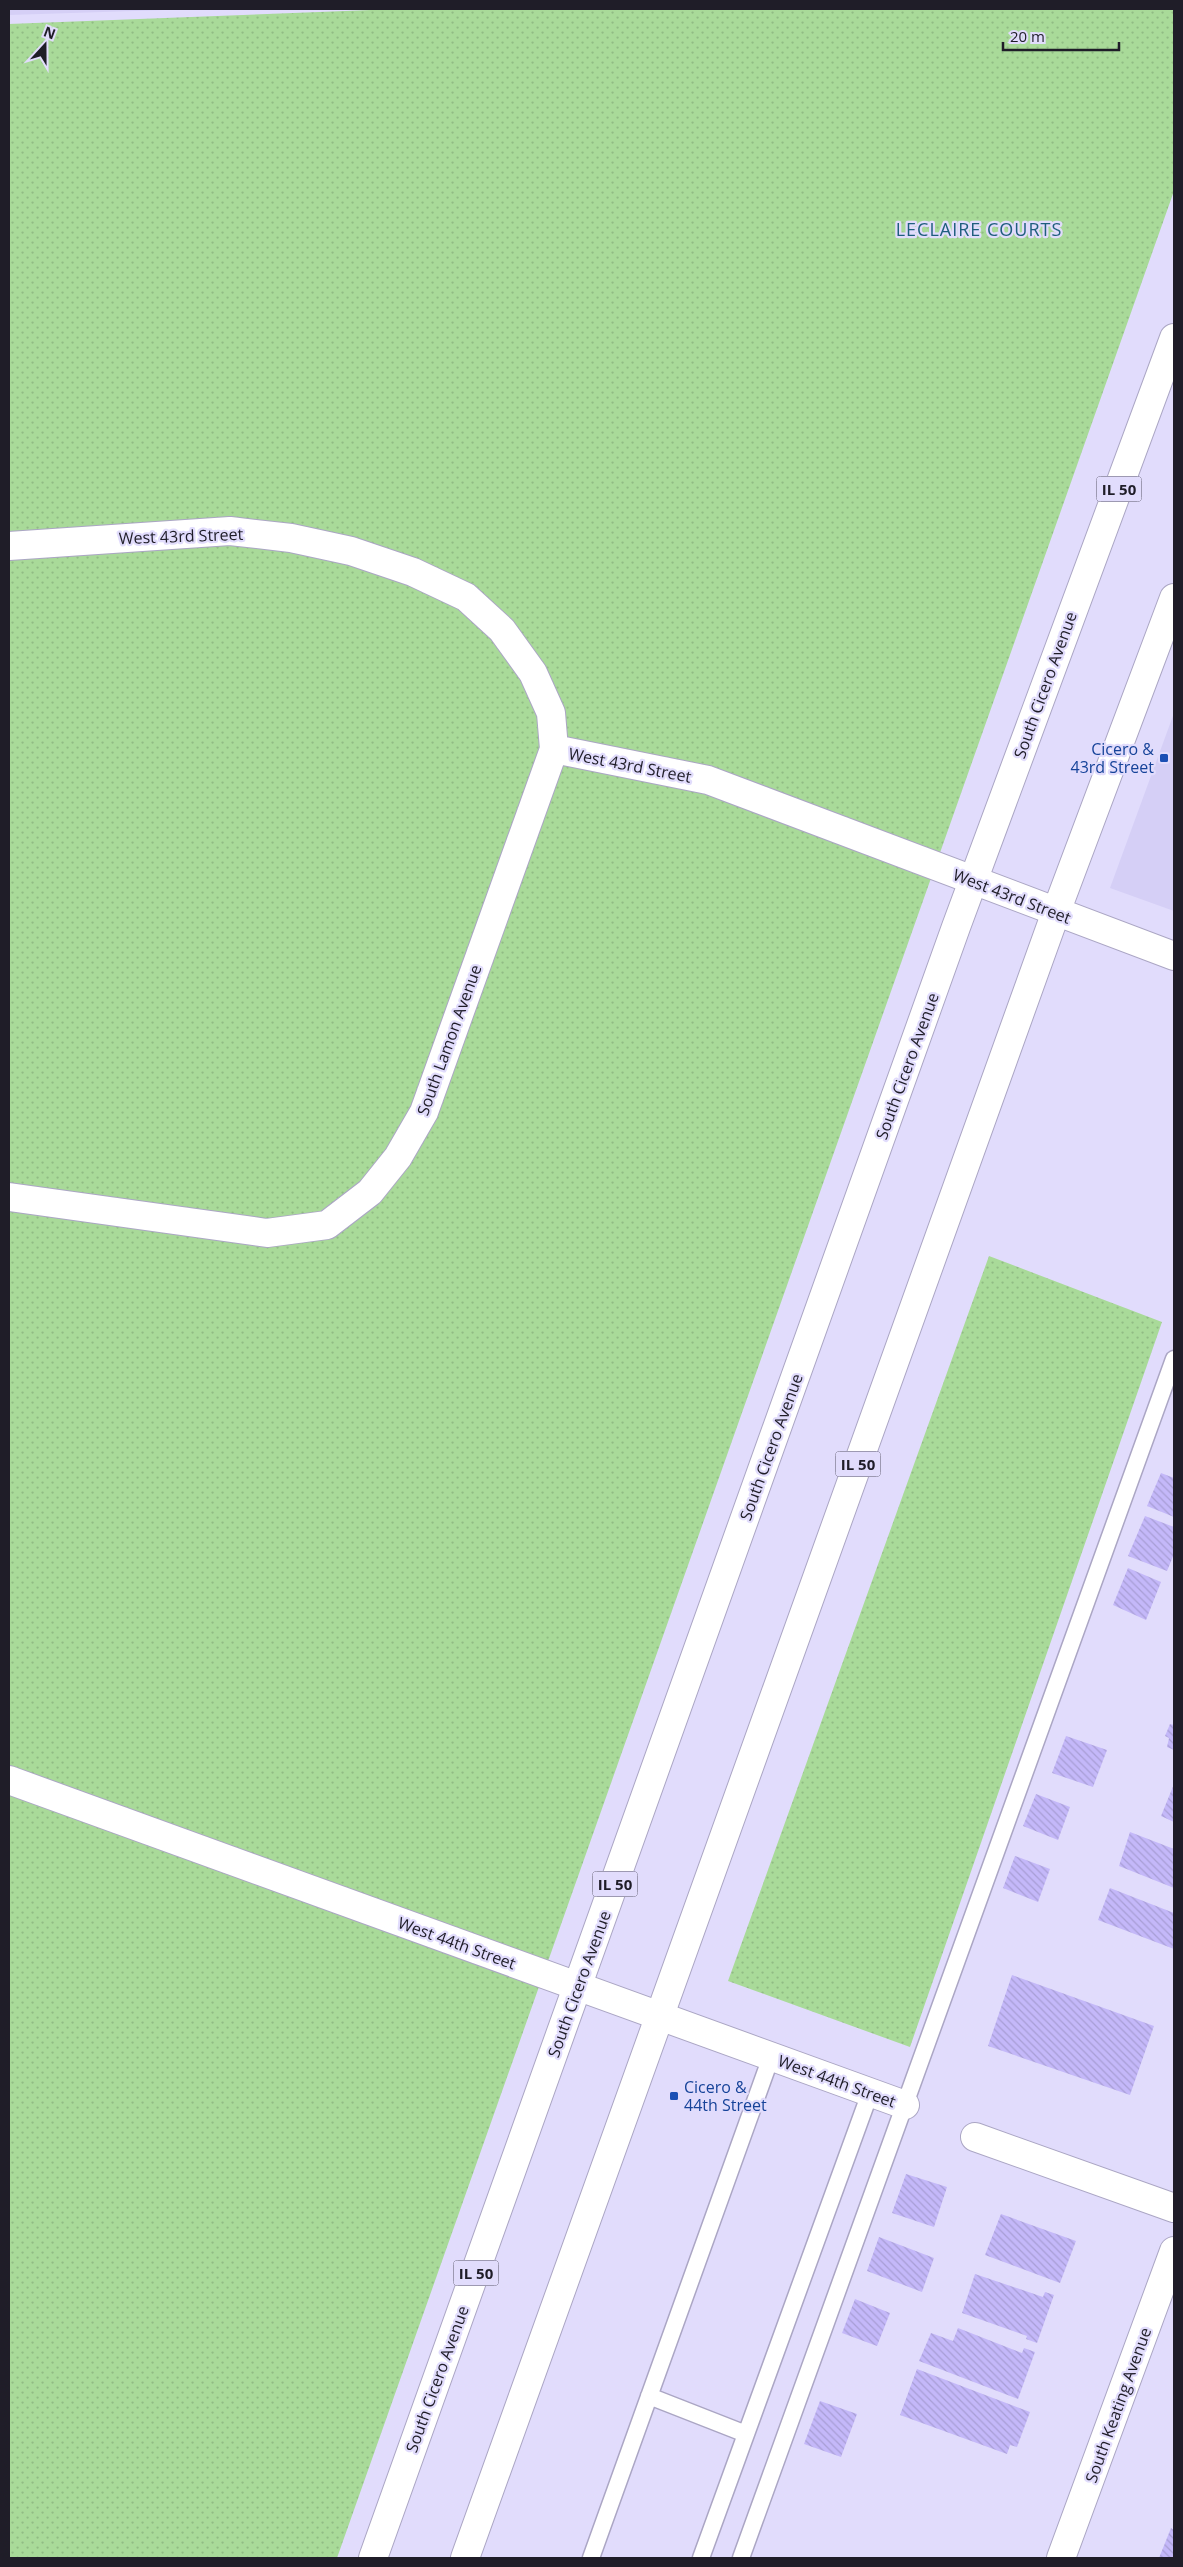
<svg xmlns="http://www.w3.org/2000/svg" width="1183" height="2567" viewBox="0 0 1183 2567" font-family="'Open Sans',sans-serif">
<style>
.built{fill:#d5cff6}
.grass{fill:url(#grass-dots)}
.building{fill:url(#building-back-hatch)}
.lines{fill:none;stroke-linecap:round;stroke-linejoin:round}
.service-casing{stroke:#aba6c4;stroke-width:19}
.minor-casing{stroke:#aba6c4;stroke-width:30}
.primary-casing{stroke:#aba6c4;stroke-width:30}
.service{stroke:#fff;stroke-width:16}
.minor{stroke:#fff;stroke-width:28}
.primary{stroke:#fff;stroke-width:28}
.transit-dot{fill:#1a4fb4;stroke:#e1dcfc;stroke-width:2}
.labels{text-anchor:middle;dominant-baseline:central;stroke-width:4.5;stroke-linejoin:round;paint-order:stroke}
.shield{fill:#e1dcfc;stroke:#595668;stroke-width:1}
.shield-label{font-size:15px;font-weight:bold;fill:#1f1d28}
.street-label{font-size:16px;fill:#1f1d28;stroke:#e1dcfc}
.transit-label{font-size:16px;fill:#164399;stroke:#e1dcfc;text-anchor:end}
.neighbourhood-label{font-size:18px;letter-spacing:1px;fill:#1f5e7d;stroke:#e1dcfc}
</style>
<defs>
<pattern id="grass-dots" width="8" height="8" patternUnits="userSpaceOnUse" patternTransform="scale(1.25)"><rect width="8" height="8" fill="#a9da99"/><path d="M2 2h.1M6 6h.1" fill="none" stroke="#91bb84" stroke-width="1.8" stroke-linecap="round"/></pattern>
<pattern id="building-back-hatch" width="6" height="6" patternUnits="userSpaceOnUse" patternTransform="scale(1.25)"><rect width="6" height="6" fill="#c4b8f9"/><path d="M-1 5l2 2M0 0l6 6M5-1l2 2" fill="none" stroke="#a89ed5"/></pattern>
</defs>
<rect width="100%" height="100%" fill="#e1dcfc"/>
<path class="built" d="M 9,9 L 197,9 L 9,15 Z
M 1174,713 L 1174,911 L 1110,888 Z"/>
<path class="grass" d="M 397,9 L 1174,9 L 1174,191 L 337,2558 L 9,2558 L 9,24 Z
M 989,1256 L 1162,1322 L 910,2047 L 728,1981 Z"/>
<path class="building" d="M 1161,1473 L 1174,1478 L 1174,1517 L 1147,1506 Z
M 1145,1516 L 1174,1527 L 1174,1554 L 1167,1571 L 1128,1556 Z
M 1128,1568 L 1161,1582 L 1146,1620 L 1113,1605 Z
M 1170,1724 L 1174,1725 L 1174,1750 L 1167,1747 L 1169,1738 L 1165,1736 Z
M 1066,1736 L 1107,1750 L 1093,1787 L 1052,1773 Z
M 1174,1784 L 1174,1822 L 1161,1816 Z
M 1036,1794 L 1070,1807 L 1058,1840 L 1023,1826 Z
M 1130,1832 L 1174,1849 L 1174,1888 L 1119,1866 Z
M 1015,1856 L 1050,1869 L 1038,1902 L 1003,1888 Z
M 1110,1888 L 1174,1913 L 1174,1949 L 1098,1920 Z
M 1012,1975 L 1154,2026 L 1130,2095 L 988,2046 Z
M 906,2174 L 947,2187 L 934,2227 L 892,2213 Z
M 1001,2214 L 1076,2241 L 1060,2283 L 985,2255 Z
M 879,2237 L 934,2258 L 922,2292 L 867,2271 Z
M 975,2274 L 1043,2297 L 1045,2292 L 1054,2295 L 1037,2343 L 1026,2339 L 1027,2336 L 962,2313 Z
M 855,2299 L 890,2313 L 877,2346 L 842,2333 Z
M 958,2328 L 1022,2353 L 1024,2348 L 1035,2352 L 1018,2399 L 919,2361 L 931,2333 L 953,2341 Z
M 917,2369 L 1030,2412 L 1017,2447 L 1010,2445 L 1007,2454 L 900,2415 Z
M 820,2401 L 857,2414 L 841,2457 L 804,2444 Z
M 1171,2528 L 1174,2530 L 1174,2558 L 1159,2558 Z"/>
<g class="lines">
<g class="service-casing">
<path id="service" d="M 649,2396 L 746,2434
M 591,2558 L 771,2057
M 701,2558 L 870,2093
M 741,2558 L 1174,1359"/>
</g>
<g class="minor-casing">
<path id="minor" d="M 9,546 L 230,531 L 291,538 L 351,551 L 413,572 L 466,597 L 502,630 L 533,673 L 551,713 L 554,749 L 424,1112 L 398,1157 L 370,1192 L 327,1225 L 267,1233 L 9,1197
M 554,749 L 708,780 L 1174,956
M 9,1780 L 905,2105
M 975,2137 L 1174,2208
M 1061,2558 L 1174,2251"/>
</g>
<g class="primary-casing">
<path id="primary" d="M 373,2558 L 956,927 L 1174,338
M 465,2558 L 1056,912 L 1174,598"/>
</g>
<use href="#service" class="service"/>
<use href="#minor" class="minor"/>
<use href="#primary" class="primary"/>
</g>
<g class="transit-dot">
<rect x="1159" y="753" width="10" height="10" rx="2.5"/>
<rect x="669" y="2091" width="10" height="10" rx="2.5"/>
</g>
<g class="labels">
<g class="shield">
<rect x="1096.5" y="476.5" width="45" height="25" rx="4"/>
<rect x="835.5" y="1451.5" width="45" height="25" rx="4"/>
<rect x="592.5" y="1871.5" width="45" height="25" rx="4"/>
<rect x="453.5" y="2260.5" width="45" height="25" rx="4"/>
</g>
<g class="shield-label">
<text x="1119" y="489">IL 50</text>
<text x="858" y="1464">IL 50</text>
<text x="615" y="1884">IL 50</text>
<text x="476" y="2273">IL 50</text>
</g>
<g class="street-label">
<text transform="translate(181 536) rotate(-2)">West 43rd Street</text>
<text transform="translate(1045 685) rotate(-70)">South Cicero Avenue</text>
<text transform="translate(630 765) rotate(11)">West 43rd Street</text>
<text transform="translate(1012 896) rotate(21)">West 43rd Street</text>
<text transform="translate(449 1040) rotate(-70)">South Lamon Avenue</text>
<text transform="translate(907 1066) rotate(-70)">South Cicero Avenue</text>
<text transform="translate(771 1447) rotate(-70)">South Cicero Avenue</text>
<text transform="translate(457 1943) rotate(20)">West 44th Street</text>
<text transform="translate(579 1984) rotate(-70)">South Cicero Avenue</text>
<text transform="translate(837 2081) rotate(20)">West 44th Street</text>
<text transform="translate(437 2379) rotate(-70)">South Cicero Avenue</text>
<text transform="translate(1118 2405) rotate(-70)">South Keating Avenue</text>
</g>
<g class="transit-label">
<text x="1154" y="749">Cicero &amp;<tspan x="1154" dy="18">43rd Street</tspan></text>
<text x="684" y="2087" text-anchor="start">Cicero &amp;<tspan x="684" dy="18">44th Street</tspan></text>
</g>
<g class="neighbourhood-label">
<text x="979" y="229">LECLAIRE COURTS</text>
</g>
</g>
<rect width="1183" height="2567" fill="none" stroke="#1f1d28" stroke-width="20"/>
<g transform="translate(45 45) rotate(21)" stroke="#e1dcfc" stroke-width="4" paint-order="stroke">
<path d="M0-4L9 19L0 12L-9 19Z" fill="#1f1d28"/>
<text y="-8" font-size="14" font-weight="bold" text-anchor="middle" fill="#1f1d28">N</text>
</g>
<path d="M1003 42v8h116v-8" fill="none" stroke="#1f1d28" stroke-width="2.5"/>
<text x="1010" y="42" font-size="15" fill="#1f1d28" stroke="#e1dcfc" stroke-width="4" paint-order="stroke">20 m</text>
</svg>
